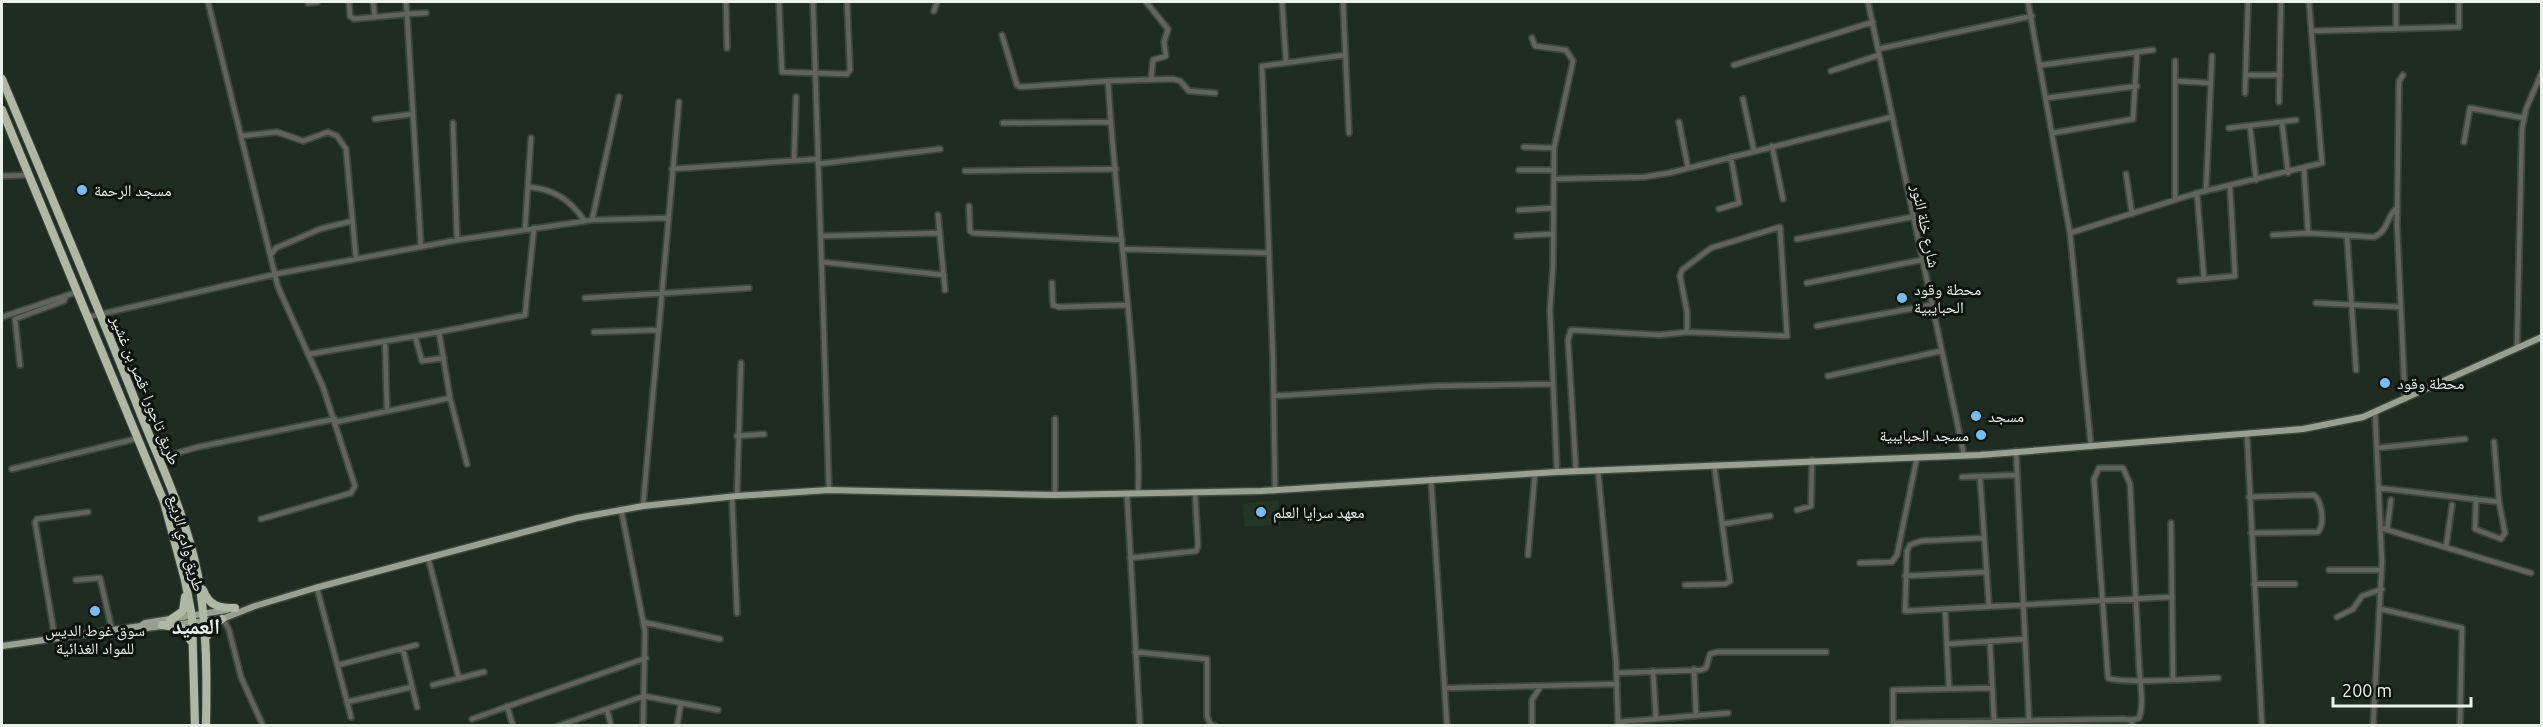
<svg xmlns="http://www.w3.org/2000/svg" width="2543" height="727" viewBox="0 0 2543 727" font-family="Ubuntu,'Noto Naskh Arabic',sans-serif">
<style>
.built{fill:#243727}
.lines{fill:none;stroke-linecap:round;stroke-linejoin:round}
.minor-casing{stroke:#3b483d;stroke-width:8}
.major-casing{stroke:#3b483d;stroke-width:9}
.highway-casing{stroke:#3b483d;stroke-width:10}
.minor{stroke:#60645d;stroke-width:4.5}
.major{stroke:#98a091;stroke-width:6}
.highway{stroke:#aeb8a5;stroke-width:8}
.poi-dot{fill:#74c0f6;stroke:#0d130e;stroke-width:2}
.labels{text-anchor:middle;dominant-baseline:central;stroke-width:6;stroke-linejoin:round;paint-order:stroke}
.poi-label{font-size:16px;fill:#e9f2ea;stroke:#0d130e;text-anchor:start}
.street-label{font-size:16px;fill:#e9f2ea;stroke:#0d130e}
.district-label{font-size:22px;font-weight:bold;fill:#e9f2ea;stroke:#0d130e}
</style>
<rect width="100%" height="100%" fill="#1f2c21"/>
<path class="built" d="M 1278,500 L 1281,524 L 1245,527 L 1242,504 Z"/>
<g class="lines">
<g class="minor-casing">
<path id="minor" d="M 208,2 L 278,287 L 323,387 L 355,486 L 351,493 L 261,519
M 349,2 L 350,16 L 354,19 L 375,17 L 373,2
M 726,2 L 727,48
M 779,2 L 782,72 L 847,74 L 850,70 L 847,2
M 813,2 L 829,490
M 1146,2 L 1168,29 L 1164,42 L 1166,56 L 1153,60 L 1151,79
M 1282,2 L 1286,61
M 1343,2 L 1349,133
M 1868,2 L 1964,455
M 2028,2 L 2070,233 L 2091,447
M 2396,2 L 2396,29
M 308,3 L 317,2
M 934,11 L 937,2
M 375,17 L 407,14 L 406,2
M 2311,31 L 2459,27 L 2459,2
M 1002,35 L 1017,85 L 1020,87 L 1108,81 C 1114,181 1127,280 1134,379 C 1136,418 1140,455 1138,494
M 1532,38 L 1535,46 L 1566,50 L 1573,61 L 1554,148 L 1553,266 L 1550,310 L 1557,472
M 1878,49 L 2032,16
M 1734,65 L 1873,22
M 2042,65 L 2153,50
M 1831,71 L 1879,55
M 2246,75 L 2280,75
M 2403,75 L 2399,81 L 2397,225 L 2405,399
M 1108,81 L 1173,79 L 1180,81 L 1189,91 L 1215,93
M 2175,81 L 2210,83
M 2245,93 L 2248,2
M 619,97 L 592,220 L 667,218
M 2047,98 L 2137,86
M 1743,99 L 1754,151
M 2279,102 L 2281,2
M 375,119 L 413,114
M 1679,122 L 1688,168
M 2282,122 L 2288,173
M 453,123 L 457,240
M 1003,123 L 1110,122
M 2250,126 L 2256,180
M 2229,128 L 2296,120
M 2053,133 L 2133,119 L 2137,53
M 241,136 L 277,132 L 303,141 L 328,132 L 337,136 L 346,149 L 356,259
M 2464,142 L 2470,108 L 2524,118
M 1772,146 L 1783,199
M 1524,147 L 1554,148
M 794,160 L 796,97
M 818,164 L 940,149
M 672,169 L 818,159
M 2304,169 L 2308,233 L 2374,237 C 2389,231 2386,216 2397,208
M 1519,170 L 1554,170
M 965,171 L 1116,169
M 2126,174 L 2132,214
M 2,176 L 28,175
M 1554,179 L 1644,177 L 1669,173 L 1892,117
M 528,187 C 554,189 569,199 584,220
M 2206,191 L 2212,56
M 2197,193 L 2204,279
M 2175,200 L 2175,61
M 969,206 L 970,231 L 973,233 L 1122,240
M 1719,209 L 1739,203 L 1731,157
M 1519,210 L 1553,208
M 938,215 L 945,290
M 525,229 L 531,138
M 2070,233 L 2197,193 L 2322,163 L 2309,2
M 2273,235 L 2308,233
M 821,236 L 940,233
M 1517,236 L 1552,234
M 2347,237 L 2356,370
M 1797,239 L 1912,217
M 421,247 L 407,14 L 426,13
M 1123,249 L 1267,253
M 271,254 L 276,248 L 320,229 L 352,221
M 822,262 L 944,275
M 2180,281 L 2235,276 L 2230,186
M 1052,283 L 1053,305 L 1059,307 L 1128,305
M 1807,283 L 1921,260
M 585,298 L 749,288
M 2316,303 L 2401,307
M 2,317 L 77,292
M 88,317 L 276,274 L 457,240 L 592,220
M 1817,326 L 1931,305
M 439,332 L 525,315 L 534,228
M 594,332 L 658,330
M 415,336 L 422,361 L 444,358
M 385,341 L 387,411
M 2517,347 L 2522,128 L 2526,109 L 2542,72
M 310,354 L 439,332 L 450,398
M 20,365 L 15,319 L 64,301 L 66,296
M 1828,376 L 1941,351
M 1274,396 L 1435,386 L 1552,384
M 1055,419 L 1055,495
M 336,422 L 450,398 L 467,464
M 2247,435 L 2262,726
M 737,436 L 764,434
M 2377,448 L 2465,439
M 2016,451 L 2029,720
M 160,458 L 198,447 L 335,419
M 12,469 L 139,438
M 1598,470 L 1616,661 L 1618,726
M 1576,471 L 1568,340 L 1571,330 L 1660,335 L 1687,332 L 1787,336 L 1780,227 L 1711,248 L 1682,270 L 1680,276 L 1687,312 L 1687,332
M 1962,477 L 2015,475
M 1980,477 L 1989,607
M 1431,479 L 1447,726
M 2379,488 L 2499,502
M 1275,489 L 1273,360 L 1262,66 L 1345,55
M 1127,495 L 1140,726
M 737,496 L 741,363
M 732,497 L 737,613
M 2249,497 L 2314,495 C 2322,501 2325,524 2318,532 L 2251,533
M 2476,499 L 2475,529 L 2501,539 L 2505,533 L 2499,502 L 2494,442
M 643,506 L 679,102
M 621,509 L 645,631 L 643,726
M 1797,510 L 1811,506 L 1812,460
M 2171,523 L 2173,679
M 1723,524 L 1770,516
M 2381,528 L 2531,573
M 2387,530 L 2391,500
M 1984,538 L 1921,541 L 1910,545 L 1907,551 L 1905,611 L 2170,597
M 2446,547 L 2452,505
M 1528,555 L 1535,473
M 428,557 L 459,679
M 1130,558 L 1196,551 L 1198,546 L 1195,492
M 1860,563 L 1892,562 L 1897,555 L 1917,457
M 2329,570 L 2382,570
M 1905,576 L 1987,572
M 76,580 L 100,578 L 112,630
M 2254,584 L 2295,584
M 1685,585 L 1725,584 L 1730,581 L 1714,465
M 317,588 L 351,717
M 2381,609 L 2462,628 L 2460,726
M 1945,610 L 1949,688
M 2337,617 L 2353,609 L 2362,596 L 2382,589
M 223,618 L 229,630 L 241,677 L 263,726
M 643,622 L 720,639
M 55,638 L 35,522 L 37,519 L 88,512
M 1990,641 L 1994,721
M 1947,644 L 2024,639
M 403,649 L 417,707
M 1135,652 L 1207,659 L 1207,716 L 1210,724 L 1215,726
M 338,665 L 416,645
M 1694,669 L 1696,716
M 1653,671 L 1656,719
M 1617,673 L 1701,670 L 1706,668 L 1710,654 L 1717,652 L 1826,652
M 433,685 L 484,672
M 1446,688 L 1617,684
M 1992,688 L 1893,690 L 1893,723 L 2124,719 L 2132,720 L 2132,726
M 347,702 L 412,687
M 507,706 L 513,726
M 607,709 L 611,726
M 472,719 L 646,658
M 2132,720 L 2139,718 C 2145,703 2139,679 2139,663 C 2136,603 2133,544 2130,484 L 2123,468 L 2099,468 L 2094,479 L 2108,678 C 2121,684 2199,679 2218,678
M 1618,722 L 1728,713
M 558,726 L 644,696 L 718,710
M 677,726 L 681,703
M 1532,726 L 1532,700 L 1541,686
M 2373,726 L 2382,562 L 2375,412"/>
</g>
<g class="major-casing">
<path id="major" d="M 141,626 L 146,628 L 222,619 L 255,606 L 315,588 L 577,518 L 643,506 L 737,496 L 829,490 L 1055,495 L 1261,491 L 1557,472 L 1980,455 L 2303,429 L 2363,417 L 2542,337
M 2,646 L 141,626 L 145,623 L 227,610"/>
</g>
<g class="highway-casing">
<path id="highway" d="M 2,79 C 48,189 95,299 139,410 C 161,465 187,518 198,576 C 207,626 207,676 206,726
M 2,110 L 164,502 L 185,580 L 192,617 L 195,726
M 203,590 C 209,606 219,608 235,608
M 170,620 L 183,611 L 185,597
M 162,625 L 182,628 L 191,641
M 207,636 L 210,627 L 222,619"/>
</g>
<use href="#minor" class="minor"/>
<use href="#major" class="major"/>
<use href="#highway" class="highway"/>
</g>
<g class="poi-dot">
<circle cx="82" cy="190" r="6"/>
<circle cx="1902" cy="298" r="6"/>
<circle cx="2385" cy="383" r="6"/>
<circle cx="1976" cy="416" r="6"/>
<circle cx="1981" cy="435" r="6"/>
<circle cx="1261" cy="512" r="6"/>
<circle cx="95" cy="611" r="6"/>
</g>
<g class="labels">
<g class="poi-label">
<text x="94" y="190">مسجد الرحمة</text>
<text x="1914" y="289">محطة وقود<tspan x="1914" dy="18">الحبايبية</tspan></text>
<text x="2397" y="383">محطة وقود</text>
<text x="1988" y="416">مسجد</text>
<text x="1969" y="435" text-anchor="end">مسجد الحبايبية</text>
<text x="1273" y="512">معهد سرايا العلم</text>
<text x="95" y="630" text-anchor="middle">سوق غوط الديس<tspan x="95" dy="18">للمواد الغذائية</tspan></text>
</g>
<g class="street-label">
<text transform="translate(1926 226) rotate(78)">شارع خلة النور</text>
<text transform="translate(146 390) rotate(68)">طريق تاجورا -قصر بن غشير</text>
<text transform="translate(187 543) rotate(75)">طريق وادي الربيع</text>
</g>
<g class="district-label">
<text x="196" y="625">العميد</text>
</g>
</g>
<rect width="2543" height="727" fill="none" stroke="#e9f2ea" stroke-width="6"/>
<path d="M2333 697v9h138v-9" fill="none" stroke="#e9f2ea" stroke-width="3"/>
<text x="2342" y="697" font-size="18" fill="#e9f2ea" stroke="#0d130e" stroke-width="4.5" paint-order="stroke">200 m</text>
</svg>
